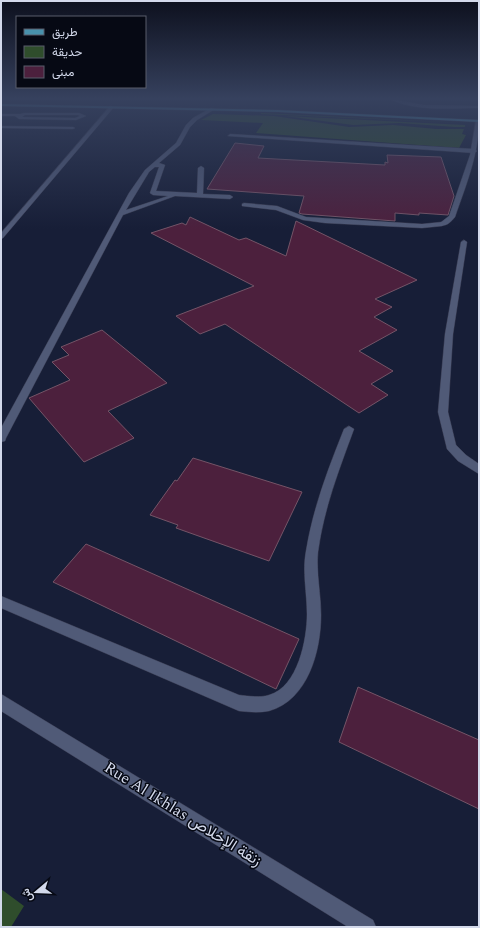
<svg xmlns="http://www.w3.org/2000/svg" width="480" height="928" viewBox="0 0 480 928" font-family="Spectral,Vazirmatn,serif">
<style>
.green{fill:#2f4d2c}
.building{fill:#4c203d;stroke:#745467}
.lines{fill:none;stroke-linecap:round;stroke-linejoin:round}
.service-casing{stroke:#36394f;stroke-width:1}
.minor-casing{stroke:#36394f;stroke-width:1}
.primary-casing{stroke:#36394f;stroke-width:1}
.service{fill:#505a77;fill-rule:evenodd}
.minor{fill:#505a77;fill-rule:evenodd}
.primary{fill:#4891ac;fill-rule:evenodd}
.labels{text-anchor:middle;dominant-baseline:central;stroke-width:3;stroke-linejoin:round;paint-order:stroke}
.near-street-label{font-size:16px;fill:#d3d9eb;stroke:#060914}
</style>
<rect width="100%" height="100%" fill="#171e37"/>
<path class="green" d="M 261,113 L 466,123 L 261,114 Z
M 213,114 L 274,116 L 349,127 L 393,125 L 436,129 L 464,129 L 462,134 L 466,135 L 459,148 L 256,133 L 263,123 L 201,120 Z
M 285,116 L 465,125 L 465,127 L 455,127 L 399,123 L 353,125 Z
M 1,889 L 24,906 L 11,927 L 1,927 Z"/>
<path class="building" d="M 235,143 L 264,146 L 258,158 L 385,165 L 385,162 L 388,163 L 387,155 L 441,157 L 454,196 L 448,215 L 419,213 L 419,215 L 395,213 L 395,221 L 302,214 L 299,213 L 304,196 L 207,189 Z
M 190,217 L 239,240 L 246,238 L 286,256 L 296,221 L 417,280 L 375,299 L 392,307 L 374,317 L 397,330 L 359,351 L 393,371 L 371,384 L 388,395 L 359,413 L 225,324 L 200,334 L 176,316 L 254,286 L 151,233 L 182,223 L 186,225 Z
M 102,330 L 167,383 L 108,411 L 134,438 L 84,462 L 29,398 L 70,380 L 52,362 L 69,355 L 61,347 Z
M 193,458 L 302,492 L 269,561 L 176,528 L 178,525 L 150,515 L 175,480 L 177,481 Z
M 86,544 L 299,639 L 276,689 L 53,582 Z
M 358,687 L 479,740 L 479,809 L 339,742 Z"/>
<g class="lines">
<g class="service-casing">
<path id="service" d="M 390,99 L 424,105 L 479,106 L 479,108 C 451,108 416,112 390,99 Z
M 211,108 L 215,109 L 197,120 L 190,127 L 180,145 L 159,163 L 165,165 L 156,191 L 197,193 L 198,168 L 201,166 L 204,168 L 203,194 L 230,195 L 233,197 L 230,199 L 175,196 L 123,215 L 6,438 L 5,441 L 1,442 L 1,428 L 129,193 L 145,170 L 176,143 L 186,125 L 193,118 ZM 155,167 L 159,167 L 150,193 L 153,195 L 168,196 L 126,210 L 149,172 Z
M 24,113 L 79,113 L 86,116 L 76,120 L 19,119 L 15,116 L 1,116 L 1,114 L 20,114 ZM 25,115 L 78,115 L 80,116 L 75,118 L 22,117 Z
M 1,126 L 73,127 L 75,128 L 73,129 L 1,128 Z
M 230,134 L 474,149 L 477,151 L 474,153 L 228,136 Z
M 244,203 L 277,206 L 306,217 L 422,224 L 442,222 L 445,224 L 442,226 L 422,228 L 325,223 L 303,220 L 276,210 L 242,206 L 242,204 Z
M 349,426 L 354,429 C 339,470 324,508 318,552 C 316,573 321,594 321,615 C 321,651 308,700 269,711 C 259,713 249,712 239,711 L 1,608 L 1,596 L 239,695 C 249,696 260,698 269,695 C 298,687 307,639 307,614 C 307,593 302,572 306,551 C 313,508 328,469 344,429 Z"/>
</g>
<g class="minor-casing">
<path id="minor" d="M 110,106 L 114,107 L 3,238 L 1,239 L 1,233 Z
M 476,120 L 479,120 C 479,154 466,185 455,217 C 451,222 446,227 440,225 L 440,223 L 449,216 L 470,155 Z
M 464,240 L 467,242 L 453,334 L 448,412 L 456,445 L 466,455 L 479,464 L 479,474 L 458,461 L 447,449 L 438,412 L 445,334 L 461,242 Z
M 1,694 L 373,920 L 376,927 L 348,927 L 1,711 Z"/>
</g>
<g class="primary-casing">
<path id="primary" d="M 1,104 L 278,110 L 479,120 L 479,122 L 278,112 L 1,106 Z"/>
</g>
<use href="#service" class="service"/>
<use href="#minor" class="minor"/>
<use href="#primary" class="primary"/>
</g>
<linearGradient id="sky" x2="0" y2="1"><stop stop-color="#0d101e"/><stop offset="0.43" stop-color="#36415e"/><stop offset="1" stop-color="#36415e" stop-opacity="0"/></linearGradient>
<rect width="480" height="229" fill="url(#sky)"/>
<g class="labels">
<g class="near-street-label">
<text transform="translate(183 814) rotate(32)">Rue Al Ikhlas زنقة الإخلاص</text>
</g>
</g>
<rect width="480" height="928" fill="none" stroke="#d3d9eb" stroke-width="4"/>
<rect x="16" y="16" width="130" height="72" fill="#060914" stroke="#585c6a"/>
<rect x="24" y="29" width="20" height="6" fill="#4891ac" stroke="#585c6a"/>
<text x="52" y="36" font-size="12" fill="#d3d9eb">طريق</text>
<rect x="24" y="46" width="20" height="12" fill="#2f4d2c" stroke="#585c6a"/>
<text x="52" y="56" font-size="12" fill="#d3d9eb">حديقة</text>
<rect x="24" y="66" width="20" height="12" fill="#4c203d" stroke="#585c6a"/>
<text x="52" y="76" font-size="12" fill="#d3d9eb">مبنى</text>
<g transform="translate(36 892) rotate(251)" stroke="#060914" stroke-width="3" paint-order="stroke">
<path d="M0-3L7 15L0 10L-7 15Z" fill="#d3d9eb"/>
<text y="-6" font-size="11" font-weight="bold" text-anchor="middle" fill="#d3d9eb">ش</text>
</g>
</svg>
